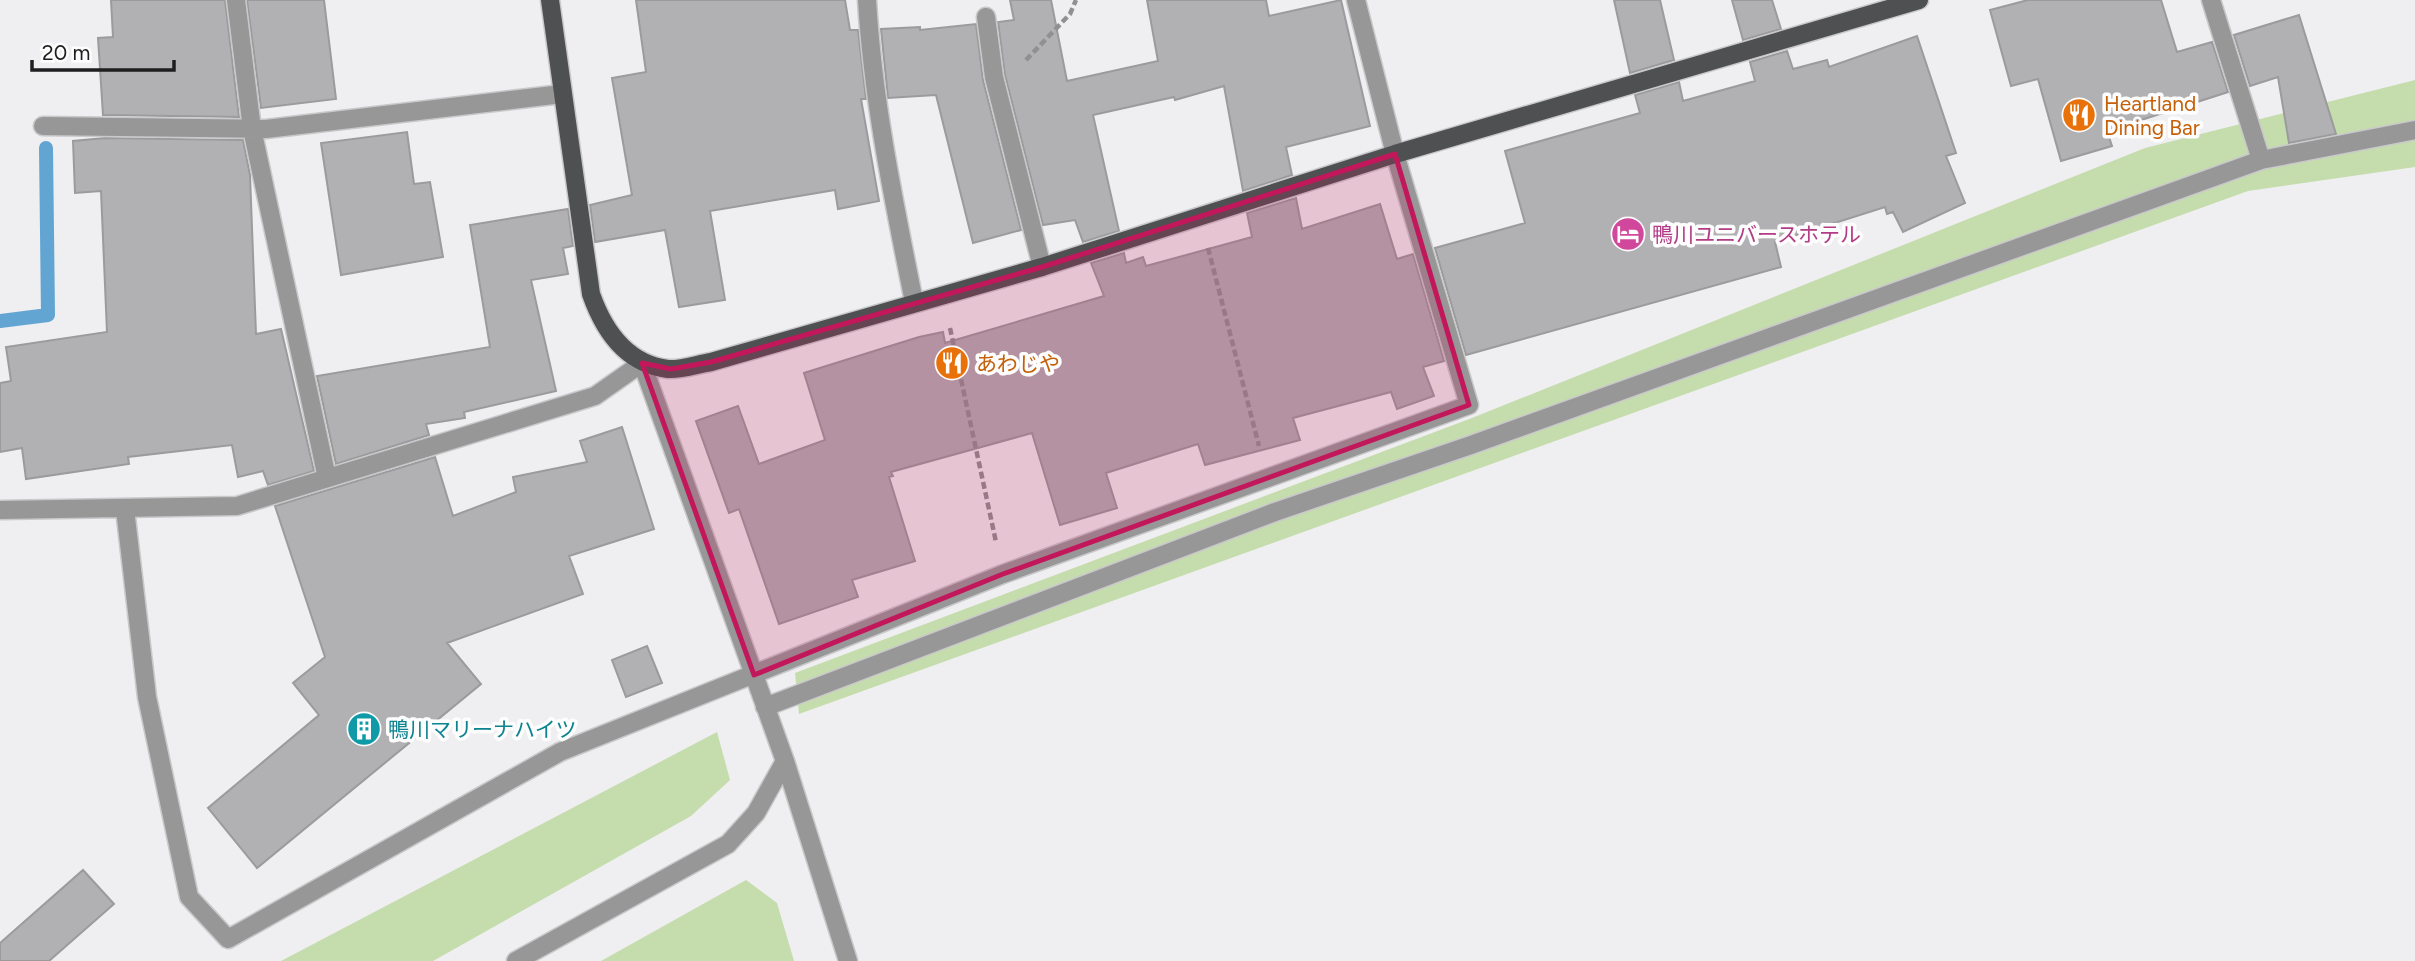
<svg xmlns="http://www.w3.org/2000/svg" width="2415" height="961" viewBox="0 0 2415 961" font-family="Figtree,'Noto Sans JP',sans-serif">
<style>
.green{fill:#c5dcac}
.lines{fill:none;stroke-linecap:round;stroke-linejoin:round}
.stream{stroke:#63a5d2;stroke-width:14}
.building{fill:#b1b1b3;stroke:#9b9b9d;stroke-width:2}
.minor-casing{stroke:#c9c9cb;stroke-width:21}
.major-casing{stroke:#c9c9cb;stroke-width:21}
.path{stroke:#909092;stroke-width:4.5;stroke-dasharray:7 3.5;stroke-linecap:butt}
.minor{stroke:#979798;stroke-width:18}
.major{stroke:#4f5051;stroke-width:18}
.marked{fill:#c2185b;fill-opacity:0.2;stroke:#c2185b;stroke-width:5;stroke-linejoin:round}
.labels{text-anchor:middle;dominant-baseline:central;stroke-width:7;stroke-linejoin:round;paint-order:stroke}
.food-label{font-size:21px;fill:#c56008;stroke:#fdfdfe;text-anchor:start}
.hotel-label{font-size:21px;fill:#b23c85;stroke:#fdfdfe;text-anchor:start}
.culture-label{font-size:21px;fill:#0d838f;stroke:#fdfdfe;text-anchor:start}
</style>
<rect width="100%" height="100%" fill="#efeff1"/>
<path class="green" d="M 2415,80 L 2415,167 L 2248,191 L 799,714 L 795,673 L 1472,418 L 2145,148 Z
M 717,732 L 730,780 L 691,816 L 433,961 L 281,961 Z
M 746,880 L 777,903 L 794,961 L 601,961 Z"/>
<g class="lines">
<path class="stream" d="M 0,321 L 48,315 L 46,148"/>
</g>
<path class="building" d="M 111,0 L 225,0 L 239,117 L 103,115 L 98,38 L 113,37 Z
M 247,0 L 324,0 L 336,99 L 261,108 Z
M 636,0 L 845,0 L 850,30 L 858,30 L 866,99 L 861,99 L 879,201 L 838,209 L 835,190 L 710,211 L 725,300 L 679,307 L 665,230 L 595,242 L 590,205 L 632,195 L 612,78 L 646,72 Z
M 1010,0 L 1051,0 L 1067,81 L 1158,61 L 1147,0 L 1266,0 L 1269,16 L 1341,0 L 1370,126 L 1286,147 L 1292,175 L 1243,191 L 1224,86 L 1175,100 L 1174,97 L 1093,115 L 1119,231 L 1083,242 L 1075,220 L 1043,225 L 1005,75 L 998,22 L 1014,20 Z
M 1614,0 L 1660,0 L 1674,60 L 1630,73 Z
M 1732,0 L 1772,0 L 1781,29 L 1743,40 Z
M 2028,0 L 2161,0 L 2177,52 L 2212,42 L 2228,92 L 2107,131 L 2112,146 L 2061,161 L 2038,79 L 2011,86 L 1990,10 Z
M 2299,15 L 2336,134 L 2289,143 L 2278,77 L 2250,86 L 2234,35 Z
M 976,24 L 983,80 L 1021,230 L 973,243 L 936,95 L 888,98 L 881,29 L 920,27 L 920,30 Z
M 1917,36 L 1956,153 L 1946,156 L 1965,203 L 1903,232 L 1893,212 L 1887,214 L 1885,207 L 1775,242 L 1781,267 L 1466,355 L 1435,248 L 1525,223 L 1505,151 L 1640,113 L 1635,95 L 1679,82 L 1683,101 L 1755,81 L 1750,62 L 1787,51 L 1793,69 L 1827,60 L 1829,67 Z
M 407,132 L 414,184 L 430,182 L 443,257 L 341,275 L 321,143 Z
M 105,138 L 243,140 L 250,175 L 256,334 L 281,329 L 314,471 L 268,485 L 263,471 L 238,477 L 232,445 L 128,457 L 129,464 L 26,479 L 22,448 L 0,452 L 0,383 L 11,381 L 6,347 L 107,332 L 101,191 L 75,193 L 73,141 Z
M 1296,198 L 1302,229 L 1380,204 L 1397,259 L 1413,254 L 1444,361 L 1423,367 L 1434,396 L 1397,409 L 1391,392 L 1293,418 L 1300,440 L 1205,465 L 1198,444 L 1106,473 L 1117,508 L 1060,525 L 1032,433 L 891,472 L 893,476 L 889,477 L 915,561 L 852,580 L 858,597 L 779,624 L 739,509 L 729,513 L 696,421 L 738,406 L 759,464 L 825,440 L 804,373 L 919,337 L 943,332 L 945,343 L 1104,296 L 1091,263 L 1124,253 L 1126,263 L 1143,257 L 1146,266 L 1252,237 L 1247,213 Z
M 568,209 L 573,246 L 563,248 L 568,274 L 531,280 L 556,391 L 464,412 L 465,418 L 426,424 L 429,435 L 336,464 L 317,376 L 490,347 L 470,225 Z
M 622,427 L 654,529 L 569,556 L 583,594 L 447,643 L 481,684 L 257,868 L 208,808 L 319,715 L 293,683 L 325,657 L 275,506 L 435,457 L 453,516 L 516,492 L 513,477 L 587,462 L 580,441 Z
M 647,646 L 662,683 L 626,697 L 612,660 Z
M 83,870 L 114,904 L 49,961 L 0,961 L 0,943 Z"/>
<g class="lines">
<g class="minor-casing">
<path id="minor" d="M 236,0 L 252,129 L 327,478
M 867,0 C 873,103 894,202 914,302
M 2211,0 L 2261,160
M 986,17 L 994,77 L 1042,267
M 43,126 L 266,129 L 562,94
M 125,509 L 147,697 L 189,897 L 228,939 L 560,752 L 1003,574 L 1469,405 L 1395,154 L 1356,0
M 0,510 L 237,506 L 595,396 L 642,363 L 785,761 L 848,961
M 765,707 L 1275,512 L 1471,445 L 2261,160 L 2415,130
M 516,961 L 728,844 L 756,813 L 785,761"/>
</g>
<g class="major-casing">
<path id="major" d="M 550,0 L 591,294 C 604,331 627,364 668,369 C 681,370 698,364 711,362 L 1042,267 L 1395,154 L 1919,0"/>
</g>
<path class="path" d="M 1026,60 L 1070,14 L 1076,0
M 1208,248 L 1259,446
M 950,328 L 996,542"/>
<use href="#minor" class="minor"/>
<use href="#major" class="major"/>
</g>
<path class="marked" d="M 1395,154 L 1469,405 L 1003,574 L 754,675 L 642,363 L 671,369 L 711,362 L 1042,267 Z"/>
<defs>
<g id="restaurant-disc" transform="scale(1.75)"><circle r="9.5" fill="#e8710a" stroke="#fdfdfe"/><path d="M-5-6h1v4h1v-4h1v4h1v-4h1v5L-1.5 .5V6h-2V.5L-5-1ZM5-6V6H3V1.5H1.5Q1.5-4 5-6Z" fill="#fff"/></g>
<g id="hotel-disc" transform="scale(1.75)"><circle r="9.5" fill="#d1479c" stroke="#fdfdfe"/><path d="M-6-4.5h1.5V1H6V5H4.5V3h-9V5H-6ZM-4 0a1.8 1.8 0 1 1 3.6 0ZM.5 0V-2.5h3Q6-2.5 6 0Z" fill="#fff"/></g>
<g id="building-disc" transform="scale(1.75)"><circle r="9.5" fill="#0f9aa8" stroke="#fdfdfe"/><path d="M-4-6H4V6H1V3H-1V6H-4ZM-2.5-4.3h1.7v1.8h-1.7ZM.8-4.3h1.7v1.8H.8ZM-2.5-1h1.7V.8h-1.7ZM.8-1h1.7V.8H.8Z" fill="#fff"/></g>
</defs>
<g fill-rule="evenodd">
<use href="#restaurant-disc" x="2079" y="115"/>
<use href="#hotel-disc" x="1628" y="234"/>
<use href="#restaurant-disc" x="952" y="363"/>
<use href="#building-disc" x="364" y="729"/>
</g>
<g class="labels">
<g class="food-label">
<text x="2104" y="103">Heartland<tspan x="2104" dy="24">Dining Bar</tspan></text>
<text x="976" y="363">あわじや</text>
</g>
<g class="hotel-label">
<text x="1652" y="234">鴨川ユニバースホテル</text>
</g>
<g class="culture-label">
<text x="388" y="729">鴨川マリーナハイツ</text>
</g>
</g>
<path d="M32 60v10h142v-10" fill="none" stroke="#1e1e1f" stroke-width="3.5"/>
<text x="42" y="60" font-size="21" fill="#1e1e1f" stroke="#fdfdfe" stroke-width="5" paint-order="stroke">20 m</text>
</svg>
